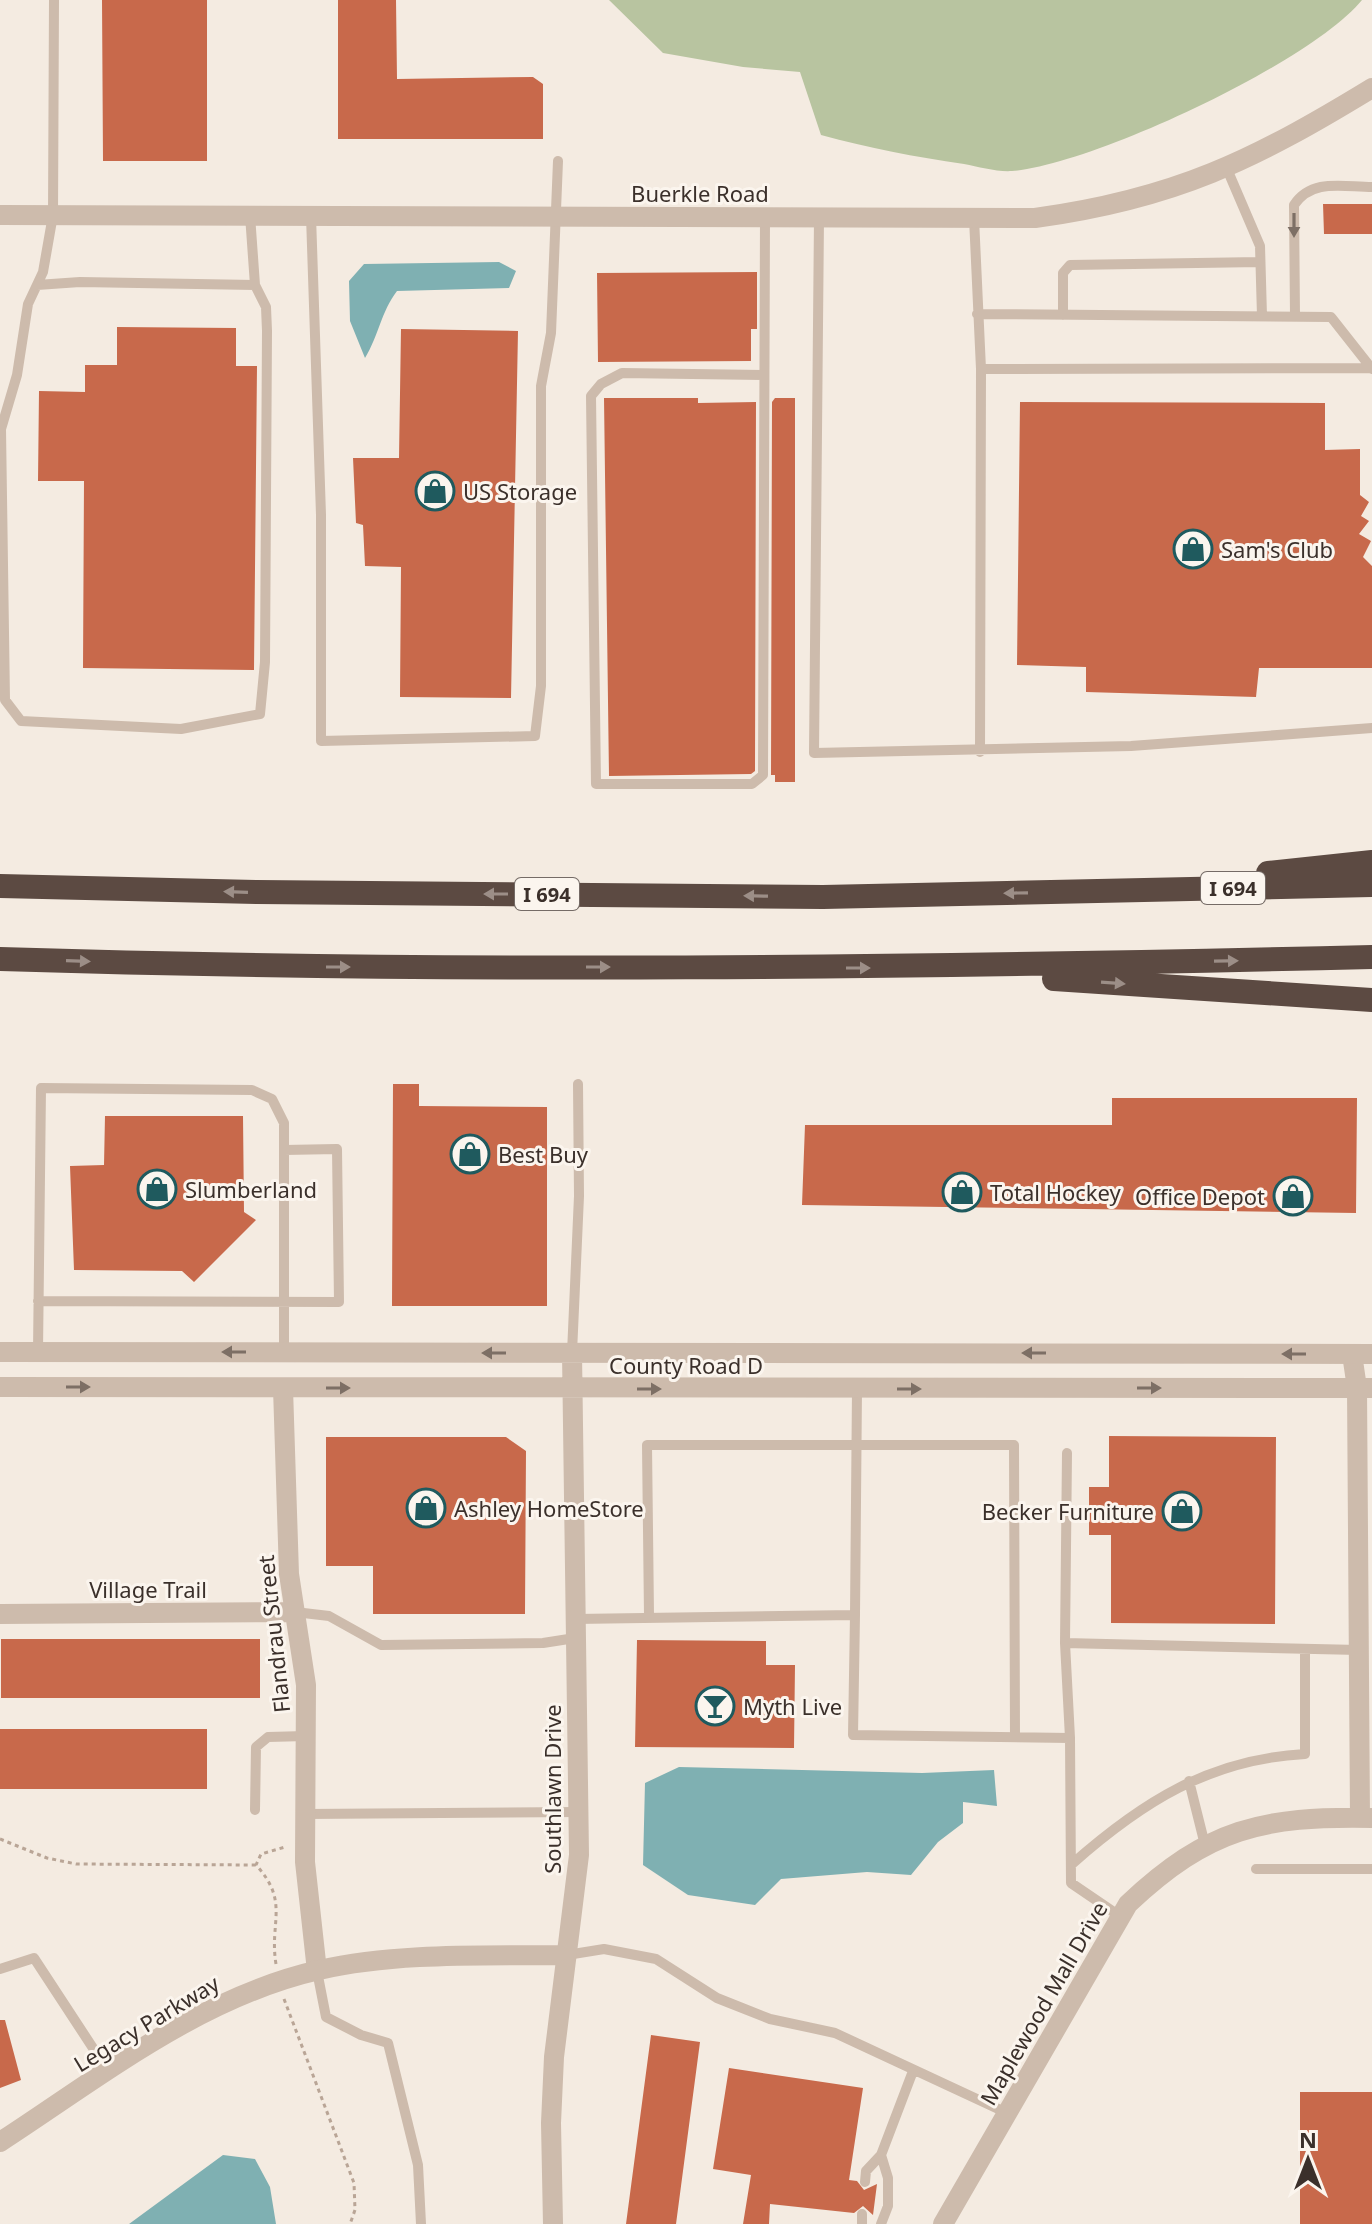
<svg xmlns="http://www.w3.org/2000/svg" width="1372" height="2224" viewBox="0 0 1372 2224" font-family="'Noto Sans',sans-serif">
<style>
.green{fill:#b8c4a0}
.water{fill:#7fb0b2}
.building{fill:#c8694b}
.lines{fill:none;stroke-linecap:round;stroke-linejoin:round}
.path{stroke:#b9a596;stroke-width:3;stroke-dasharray:4 4;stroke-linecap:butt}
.service{stroke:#cdbbac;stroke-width:10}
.minor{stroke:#cdbbac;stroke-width:20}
.tertiary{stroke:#cdbbac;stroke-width:20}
.motorway{stroke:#5c4a42;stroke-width:24}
.oneway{fill:#7d6f65}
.oneway2{fill:#9c8e87}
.labels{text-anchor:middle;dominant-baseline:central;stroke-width:6;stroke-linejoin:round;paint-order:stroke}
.shield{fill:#fbf5ee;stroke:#756b66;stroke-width:2}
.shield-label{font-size:20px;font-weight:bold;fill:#3b302b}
.street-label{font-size:22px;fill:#3b302b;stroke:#fbf5ee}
.poi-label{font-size:22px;fill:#3b302b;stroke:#fbf5ee;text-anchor:start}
</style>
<rect width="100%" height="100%" fill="#f4ebe1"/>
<path class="green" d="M 609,0 L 1362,0 C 1312,62 1092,165 1012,171 C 997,172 979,167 964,164 C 915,157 869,148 821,135 L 800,72 L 743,67 L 663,53 Z"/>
<path class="water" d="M 499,262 L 516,271 L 509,288 L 397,291 C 381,312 379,335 365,358 L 350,321 L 349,281 L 364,264 Z
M 679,1767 L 922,1773 L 994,1770 L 997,1806 L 963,1802 L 963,1823 L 938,1842 L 911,1875 L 867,1872 L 781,1879 L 755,1905 L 688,1895 L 643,1865 L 645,1783 Z
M 223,2155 L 255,2159 L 270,2187 L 276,2224 L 129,2224 Z"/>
<path class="building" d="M 102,0 L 207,0 L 207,161 L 103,161 Z
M 338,0 L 396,0 L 397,79 L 533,77 L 543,84 L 543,139 L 338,139 Z
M 1323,204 L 1372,204 L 1372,234 L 1324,234 Z
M 757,272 L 757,329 L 751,329 L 751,361 L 598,362 L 597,273 Z
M 117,327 L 236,328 L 236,366 L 257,366 L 254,670 L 83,668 L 84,481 L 38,481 L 39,391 L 85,392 L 85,365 L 117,365 Z
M 401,329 L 518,331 L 511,698 L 400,697 L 401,567 L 365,566 L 363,525 L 356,523 L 353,458 L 399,458 Z
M 604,398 L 698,398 L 698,403 L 756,402 L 755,771 L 751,774 L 609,776 Z
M 775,398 L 795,398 L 795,782 L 775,782 L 775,775 L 771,775 L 772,402 Z
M 1020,402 L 1325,403 L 1325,450 L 1360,449 L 1360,495 L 1369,502 L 1361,516 L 1369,521 L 1359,534 L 1371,541 L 1363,557 L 1372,566 L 1372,668 L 1259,668 L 1256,697 L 1086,692 L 1086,667 L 1017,665 Z
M 393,1084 L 419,1084 L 419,1106 L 547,1107 L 547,1306 L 392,1306 Z
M 1112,1098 L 1357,1098 L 1356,1213 L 802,1205 L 805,1125 L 1112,1125 Z
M 105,1116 L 243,1116 L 244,1212 L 256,1220 L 194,1282 L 182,1271 L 74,1270 L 70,1166 L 104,1165 Z
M 1109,1436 L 1276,1437 L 1275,1624 L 1111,1623 L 1111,1535 L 1089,1535 L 1089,1487 L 1109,1487 Z
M 326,1437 L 506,1437 L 526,1451 L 525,1614 L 373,1614 L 373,1566 L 326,1566 Z
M 1,1639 L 260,1639 L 260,1698 L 1,1698 Z
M 637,1640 L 766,1641 L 766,1665 L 795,1665 L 794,1748 L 635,1747 Z
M 0,1729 L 207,1729 L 207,1789 L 0,1789 Z
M 0,2020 L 5,2020 L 21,2080 L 0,2088 Z
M 651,2035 L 700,2042 L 676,2224 L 626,2224 Z
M 729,2068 L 863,2088 L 849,2180 L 857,2181 L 864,2190 L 877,2184 L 873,2215 L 863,2206 L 854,2213 L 770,2204 L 769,2224 L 743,2224 L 751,2175 L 713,2169 Z
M 1300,2092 L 1372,2092 L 1372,2224 L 1300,2224 Z"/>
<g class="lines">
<path class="path" d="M 0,1839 L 47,1858 L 76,1864 L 256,1865
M 276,1964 C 269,1922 290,1902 256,1865 L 261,1854 L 285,1847
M 284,1999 L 354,2183 L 355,2210 L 350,2224"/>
<path class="service" d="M 54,0 L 53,215 L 43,272 L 28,304 L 17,375 L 1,429 L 5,700 L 21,721 L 181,729 L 260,714 L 265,662 L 267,331 L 266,307 L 255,285 L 250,215
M 1227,169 L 1260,246 L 1262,316
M 311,216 L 321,515 L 321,741 L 535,736 L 541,686 L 541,386 L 551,333 L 558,161
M 819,218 L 814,753 L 1131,746 L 1372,728
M 974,218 L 981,369 L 980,752
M 37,285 L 80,282 L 255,285
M 977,314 L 1331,317 L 1372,369
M 1063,315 L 1063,273 L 1070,265 L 1260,262
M 1295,316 L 1294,205 C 1312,178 1343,187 1372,187
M 981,369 L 1372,368
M 763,375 L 622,373 L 601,384 L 591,396 L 596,784 L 752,784 L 763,775 L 765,217
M 38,1301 L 339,1302 L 337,1149 L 284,1150
M 38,1352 L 41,1088 L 252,1090 L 272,1099 L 284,1123 L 284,1352
M 572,1353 L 579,1196 L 578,1084
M 295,1612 L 329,1616 L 381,1645 L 543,1643 L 575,1638
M 649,1615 L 647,1445 L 1014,1445 L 1015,1737
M 855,1615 L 857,1389
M 575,1619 L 855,1615 L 853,1735 L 1070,1738 L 1065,1643 L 1359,1650
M 1065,1643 L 1067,1453
M 1070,1738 L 1071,1883 L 1121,1917
M 1189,1781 L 1205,1845
M 255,1810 L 256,1747 L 268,1737 L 306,1736
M 305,1814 L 578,1812
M 1072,1864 C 1142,1802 1210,1759 1305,1754 L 1305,1649
M 1256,1869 L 1372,1869
M 567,1955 L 604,1949 L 656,1959 L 717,1998 L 770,2019 L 835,2033 L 1007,2113
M 0,1969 L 34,1958 L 108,2071
M 317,1971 L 326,2017 L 361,2035 L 388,2043 L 418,2165 L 421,2224
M 865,2182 L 866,2171 L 881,2155
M 862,2214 L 862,2224
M 881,2224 L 888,2206 L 888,2178 L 881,2155 L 913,2071"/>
<path class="minor" d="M 1352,1354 L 1357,1388 L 1360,1818
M 283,1388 L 289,1574 L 306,1685 L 305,1862 L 317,1971
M 0,1614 L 295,1612
M 943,2224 L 1128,1904 C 1209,1828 1262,1816 1372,1818"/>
<path class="tertiary" d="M 0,215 L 1035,218 C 1175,199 1254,160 1372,88
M 0,1352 L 1372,1354
M 0,1387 L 1372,1388
M 0,2142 C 100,2077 200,1997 319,1970 C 399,1952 485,1956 567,1955
M 553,2224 L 551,2123 L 554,2057 L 579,1855 L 572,1353"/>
<path class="motorway" d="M 1268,873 L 1372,862
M 0,886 L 257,892 L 823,897 L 1372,885
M 0,959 C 457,973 915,968 1372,957
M 1054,979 L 1372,1000"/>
</g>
<defs><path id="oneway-solid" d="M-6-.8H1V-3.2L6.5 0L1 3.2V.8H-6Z" transform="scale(2)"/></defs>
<g class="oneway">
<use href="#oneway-solid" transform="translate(1294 225) rotate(90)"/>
<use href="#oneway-solid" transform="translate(234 1352) rotate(-180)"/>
<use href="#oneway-solid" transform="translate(494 1353) rotate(-180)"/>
<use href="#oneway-solid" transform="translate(1034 1353) rotate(-180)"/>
<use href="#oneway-solid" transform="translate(1294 1354) rotate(-180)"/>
<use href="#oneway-solid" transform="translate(78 1387)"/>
<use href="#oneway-solid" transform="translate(338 1388)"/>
<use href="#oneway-solid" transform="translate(1149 1388)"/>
<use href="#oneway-solid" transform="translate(649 1389)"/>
<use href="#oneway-solid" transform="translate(909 1389)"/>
</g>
<g class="oneway2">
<use href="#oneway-solid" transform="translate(236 892) rotate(-178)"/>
<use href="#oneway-solid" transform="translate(1016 893) rotate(179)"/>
<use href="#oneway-solid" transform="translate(496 894) rotate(-180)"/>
<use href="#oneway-solid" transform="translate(756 896) rotate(-179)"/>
<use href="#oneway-solid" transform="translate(78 961) rotate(2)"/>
<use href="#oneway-solid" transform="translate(1226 961) rotate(-1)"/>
<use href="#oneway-solid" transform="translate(338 967)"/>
<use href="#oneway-solid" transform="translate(598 967)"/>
<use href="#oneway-solid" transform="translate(858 968)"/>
<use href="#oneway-solid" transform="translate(1113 983) rotate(4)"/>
</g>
<defs>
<g id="shop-ring" transform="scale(2)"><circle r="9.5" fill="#fbf5ee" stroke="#1f5a5e" stroke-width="1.5"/><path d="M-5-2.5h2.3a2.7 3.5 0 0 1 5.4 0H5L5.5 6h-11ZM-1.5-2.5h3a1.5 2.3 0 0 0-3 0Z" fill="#1f5a5e"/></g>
<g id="bar-ring" transform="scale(2)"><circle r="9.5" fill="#fbf5ee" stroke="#1f5a5e" stroke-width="1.5"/><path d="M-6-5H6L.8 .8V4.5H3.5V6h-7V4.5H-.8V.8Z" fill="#1f5a5e"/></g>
</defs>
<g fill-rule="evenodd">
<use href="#shop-ring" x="435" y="491"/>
<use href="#shop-ring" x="1193" y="549"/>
<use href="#shop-ring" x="470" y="1154"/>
<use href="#shop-ring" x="157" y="1189"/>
<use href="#shop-ring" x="962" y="1192"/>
<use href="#shop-ring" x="1293" y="1196"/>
<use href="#shop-ring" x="426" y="1508"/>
<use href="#shop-ring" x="1182" y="1511"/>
<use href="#bar-ring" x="715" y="1706"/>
</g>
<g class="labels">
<g class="shield">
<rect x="1201" y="872" width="64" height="32" rx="6"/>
<rect x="515" y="878" width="64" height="32" rx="6"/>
</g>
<g class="shield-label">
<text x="1233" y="888">I 694</text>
<text x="547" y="894">I 694</text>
</g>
<g class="street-label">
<text x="700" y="193">Buerkle Road</text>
<text x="686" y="1365">County Road D</text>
<text x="148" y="1589">Village Trail</text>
<text transform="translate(273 1634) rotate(-96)">Flandrau Street</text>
<text transform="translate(552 1789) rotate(-90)">Southlawn Drive</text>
<text transform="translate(1043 2003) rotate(-60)">Maplewood Mall Drive</text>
<text transform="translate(146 2023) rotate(-31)">Legacy Parkway</text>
</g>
<g class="poi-label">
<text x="463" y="491">US Storage</text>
<text x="1221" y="549">Sam's Club</text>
<text x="498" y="1154">Best Buy</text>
<text x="185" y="1189">Slumberland</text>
<text x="990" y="1192">Total Hockey</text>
<text x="1265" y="1196" text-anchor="end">Office Depot</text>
<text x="454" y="1508">Ashley HomeStore</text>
<text x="1154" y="1511" text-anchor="end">Becker Furniture</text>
<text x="743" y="1706">Myth Live</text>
</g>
</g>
<g transform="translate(1308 2160)" stroke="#fbf5ee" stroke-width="6" paint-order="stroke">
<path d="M0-6L14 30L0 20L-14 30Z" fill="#3b302b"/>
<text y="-12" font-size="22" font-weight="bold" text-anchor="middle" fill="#3b302b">N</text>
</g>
</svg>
